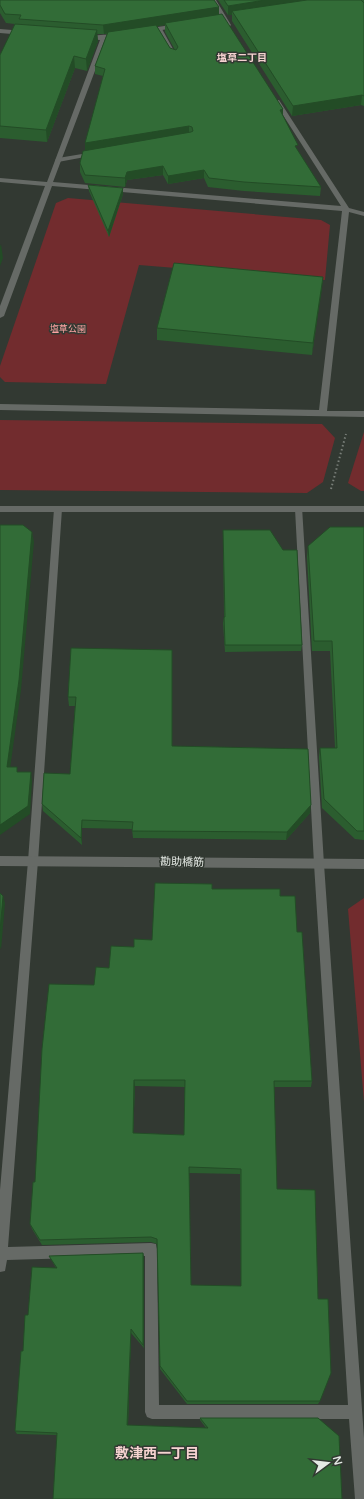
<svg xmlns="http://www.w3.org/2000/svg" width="364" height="1499" viewBox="0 0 364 1499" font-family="'Varela Round','Noto Sans JP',sans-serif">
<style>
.green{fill:#722c2e}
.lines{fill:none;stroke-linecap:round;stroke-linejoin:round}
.path{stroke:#797f79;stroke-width:2;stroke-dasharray:1.5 2.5;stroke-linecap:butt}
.service{fill:#666a66;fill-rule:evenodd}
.minor{fill:#666a66;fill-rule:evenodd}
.tertiary{fill:#666a66;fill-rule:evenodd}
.wall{fill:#2b5d2f;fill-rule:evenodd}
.shaded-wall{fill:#234c26}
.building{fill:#326c37;stroke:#234c26;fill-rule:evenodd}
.labels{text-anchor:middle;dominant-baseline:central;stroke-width:3;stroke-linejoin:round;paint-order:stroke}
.far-park-label{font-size:9px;fill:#fda4a3;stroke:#323932}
.far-neighbourhood-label{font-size:10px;font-weight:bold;fill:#f5d2d0;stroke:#323932}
.street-label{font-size:11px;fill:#e4e9e4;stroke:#323932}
.near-neighbourhood-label{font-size:14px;font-weight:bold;fill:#f5d2d0;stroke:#323932}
</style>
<rect width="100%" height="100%" fill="#323932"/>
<path class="green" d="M 68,198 L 321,220 L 330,225 L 325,280 L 139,265 L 106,384 L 5,382 L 0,377 L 0,366 L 56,203 Z
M 0,420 L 322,424 L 335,438 L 323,482 L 307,493 L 0,490 Z
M 364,432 L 364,491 L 361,491 L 348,483 Z
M 364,898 L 364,1102 L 348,909 Z"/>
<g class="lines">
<path class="path" d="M 331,489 L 346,434"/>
<path class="service" d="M 94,152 L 96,153 L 96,155 L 58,162 L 55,160 L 58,158 Z"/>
<path class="minor" d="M 157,28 L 162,29 L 177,56 L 176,57 L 171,56 L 156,29 Z
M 58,506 L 62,509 L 38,861 L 8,1247 L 151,1243 L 156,1244 L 157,1249 L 159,1405 L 348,1405 L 314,864 L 295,509 L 299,506 L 302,507 L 324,864 L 364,1438 L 364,1499 L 355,1499 L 349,1419 L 152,1419 L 147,1417 L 145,1412 L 145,1256 L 7,1260 L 5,1271 L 0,1272 L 0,1190 L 28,861 L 54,509 Z"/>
<path class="tertiary" d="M 210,0 L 216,0 L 231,25 L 230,26 L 226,26 Z
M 177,24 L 179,25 L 179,27 L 145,33 L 142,31 L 145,29 Z
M 0,29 L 24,31 L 27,33 L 24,35 L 0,33 Z
M 118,34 L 120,35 L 120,37 L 107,39 L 53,182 L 341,206 L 274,101 L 279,100 L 349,208 L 364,212 L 364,216 L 349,212 L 327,411 L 364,411 L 364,417 L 0,410 L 0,404 L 319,410 L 342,211 L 52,186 L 4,316 L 0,318 L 0,306 L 45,186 L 0,182 L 0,178 L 47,182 L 100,40 L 84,39 L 81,37 C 84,35 110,35 118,34 Z
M 0,506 L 364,506 L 364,512 L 0,512 Z
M 0,856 L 364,859 L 364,869 L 0,866 Z"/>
</g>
<path class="wall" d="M 0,0 L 219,15 L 283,109 L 283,116 L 297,150 L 321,187 L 320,196 L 244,191 L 208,187 L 204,178 L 168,184 L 163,175 L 127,180 L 125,187 L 85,183 L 80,172 L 80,163 L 85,150 L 103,76 L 95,74 L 95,66 L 107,34 L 97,34 L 98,41 L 87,71 L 75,68 L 47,142 L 0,138 L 0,55 L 15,24 L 6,23 L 0,13 ZM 165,25 L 165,32 L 175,50 L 170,48 L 157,26 Z
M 218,0 L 364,0 L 364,106 L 361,105 L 292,116 L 232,21 L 232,15 L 228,15 Z
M 88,185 L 123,194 L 109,237 L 89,191 Z
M 323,277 L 312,355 L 157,340 L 157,328 Z
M 364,527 L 364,840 L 355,839 L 322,808 L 319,757 L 320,748 L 335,748 L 330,651 L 312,651 L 307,557 L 308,546 Z
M 223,530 L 302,645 L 301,651 L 225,652 L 223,623 L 224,617 Z
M 71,648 L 172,746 L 310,813 L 286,840 L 133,838 L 132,829 L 82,828 L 82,845 L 43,811 L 42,804 L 70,774 L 75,706 L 69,706 L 68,697 Z
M 212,889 L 280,896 L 297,932 L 312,1081 L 311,1087 L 274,1087 L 277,1189 L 320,1401 L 318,1404 L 187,1404 L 160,1369 L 157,1244 L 151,1242 L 42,1245 L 32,1229 L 30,1224 L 35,1182 L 94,985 L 109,968 L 134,947 L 152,940 ZM 135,1086 L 185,1087 L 184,1135 L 133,1133 ZM 189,1173 L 240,1174 L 241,1286 L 191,1285 Z
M 143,1253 L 144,1258 L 144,1348 L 131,1333 L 128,1425 L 206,1428 L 200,1420 L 200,1418 L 339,1436 L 57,1435 L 17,1434 L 15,1431 L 23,1351 L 28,1315 L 56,1268 L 49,1256 Z"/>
<path class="shaded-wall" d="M 265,0 L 326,0 L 232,11 L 232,15 L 228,15 L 228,6 Z
M 219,7 L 219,17 L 165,23 L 165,25 L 104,34 L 103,25 Z
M 97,30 L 98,41 L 87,71 L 86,59 Z
M 74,56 L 75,68 L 47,142 L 46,130 Z
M 362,95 L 361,105 L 292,116 L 293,106 Z
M 283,109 L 283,118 L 280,110 Z
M 189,126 L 189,135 L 85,152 L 85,143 Z
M 163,166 L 163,175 L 127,180 L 125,187 L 125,178 L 127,172 Z
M 204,170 L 204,178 L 168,184 L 168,176 Z
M 123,188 L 123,194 L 109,237 L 108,231 Z
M 1,244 L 3,258 L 0,266 L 0,247 Z
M 323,277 L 322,289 L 312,355 L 313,343 Z
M 32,532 L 34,542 L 21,690 L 9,776 L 7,767 Z
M 31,772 L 32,781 L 30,814 L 0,835 L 0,825 Z
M 311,805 L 310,813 L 286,840 L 287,832 Z
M 82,820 L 82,845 L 81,838 Z
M 3,896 L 5,903 L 1,950 L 0,946 L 0,931 Z
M 134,1080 L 135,1086 L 133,1139 L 133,1133 Z
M 143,1253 L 144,1258 L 144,1348 L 143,1345 Z
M 131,1329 L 131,1333 L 128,1427 L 127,1425 Z"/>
<path class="building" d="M 0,0 L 214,0 L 219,7 L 103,25 L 19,19 L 21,15 L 5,14 L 0,5 Z
M 224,0 L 265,0 L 228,6 Z
M 307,0 L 361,0 L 364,3 L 364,96 L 362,95 L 293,106 L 232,11 Z
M 222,14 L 283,109 L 280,110 L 298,145 L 295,146 L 321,187 L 244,182 L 209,178 L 204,170 L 168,176 L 163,166 L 127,172 L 125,178 L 85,175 L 80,163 L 83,151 L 191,132 L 193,131 L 192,127 L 189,126 L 85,143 L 105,69 L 95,66 L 108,32 L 156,25 L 170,48 L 176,50 L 178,47 L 165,23 Z
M 15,24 L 97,30 L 86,59 L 74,56 L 46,130 L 0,126 L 0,55 Z
M 88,185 L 123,188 L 108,231 Z
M 174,263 L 323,277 L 313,343 L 157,328 Z
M 0,525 L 23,525 L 32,532 L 19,680 L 7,767 L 17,767 L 17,772 L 31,772 L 28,806 L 0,825 Z
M 330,527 L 364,527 L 364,831 L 357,831 L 324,799 L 320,748 L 337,748 L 332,641 L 314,641 L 308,546 Z
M 223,530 L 270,530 L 283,550 L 297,550 L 302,645 L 225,645 L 224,617 L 225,617 Z
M 71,648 L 172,650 L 172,746 L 308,749 L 311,805 L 287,832 L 132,831 L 133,822 L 82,820 L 81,838 L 42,804 L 44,773 L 70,774 L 76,697 L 68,697 Z
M 155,883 L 212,884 L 212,889 L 280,889 L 280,896 L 295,896 L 297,932 L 302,932 L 312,1081 L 274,1081 L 277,1189 L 315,1190 L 318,1299 L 328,1299 L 331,1373 L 320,1401 L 187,1401 L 160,1366 L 157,1239 L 151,1237 L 40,1240 L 30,1224 L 33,1182 L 35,1182 L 42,1049 L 49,984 L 94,985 L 96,967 L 109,968 L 111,946 L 134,947 L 134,939 L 152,940 ZM 134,1080 L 185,1080 L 184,1135 L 133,1133 ZM 189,1167 L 241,1169 L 241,1286 L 191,1285 Z
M 0,893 L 3,896 L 0,931 Z
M 143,1253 L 143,1345 L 131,1329 L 127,1425 L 208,1428 L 200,1418 L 318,1418 L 339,1436 L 342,1499 L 53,1499 L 57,1433 L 15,1431 L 21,1351 L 23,1351 L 25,1315 L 28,1315 L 32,1267 L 57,1268 L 49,1256 Z"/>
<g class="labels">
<g class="far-park-label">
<text x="68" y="329">塩草公園</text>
</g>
<g class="far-neighbourhood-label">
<text x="242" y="58">塩草二丁目</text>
</g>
<g class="street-label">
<text transform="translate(182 862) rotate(1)">勘助橋筋</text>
</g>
<g class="near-neighbourhood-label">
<text x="157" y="1453">敷津西一丁目</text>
</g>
</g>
<g transform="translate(328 1463) rotate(75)" stroke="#323932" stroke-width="3" paint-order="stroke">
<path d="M0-3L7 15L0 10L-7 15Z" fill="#e4e9e4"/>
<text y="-6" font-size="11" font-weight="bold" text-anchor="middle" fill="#e4e9e4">N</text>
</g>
</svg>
